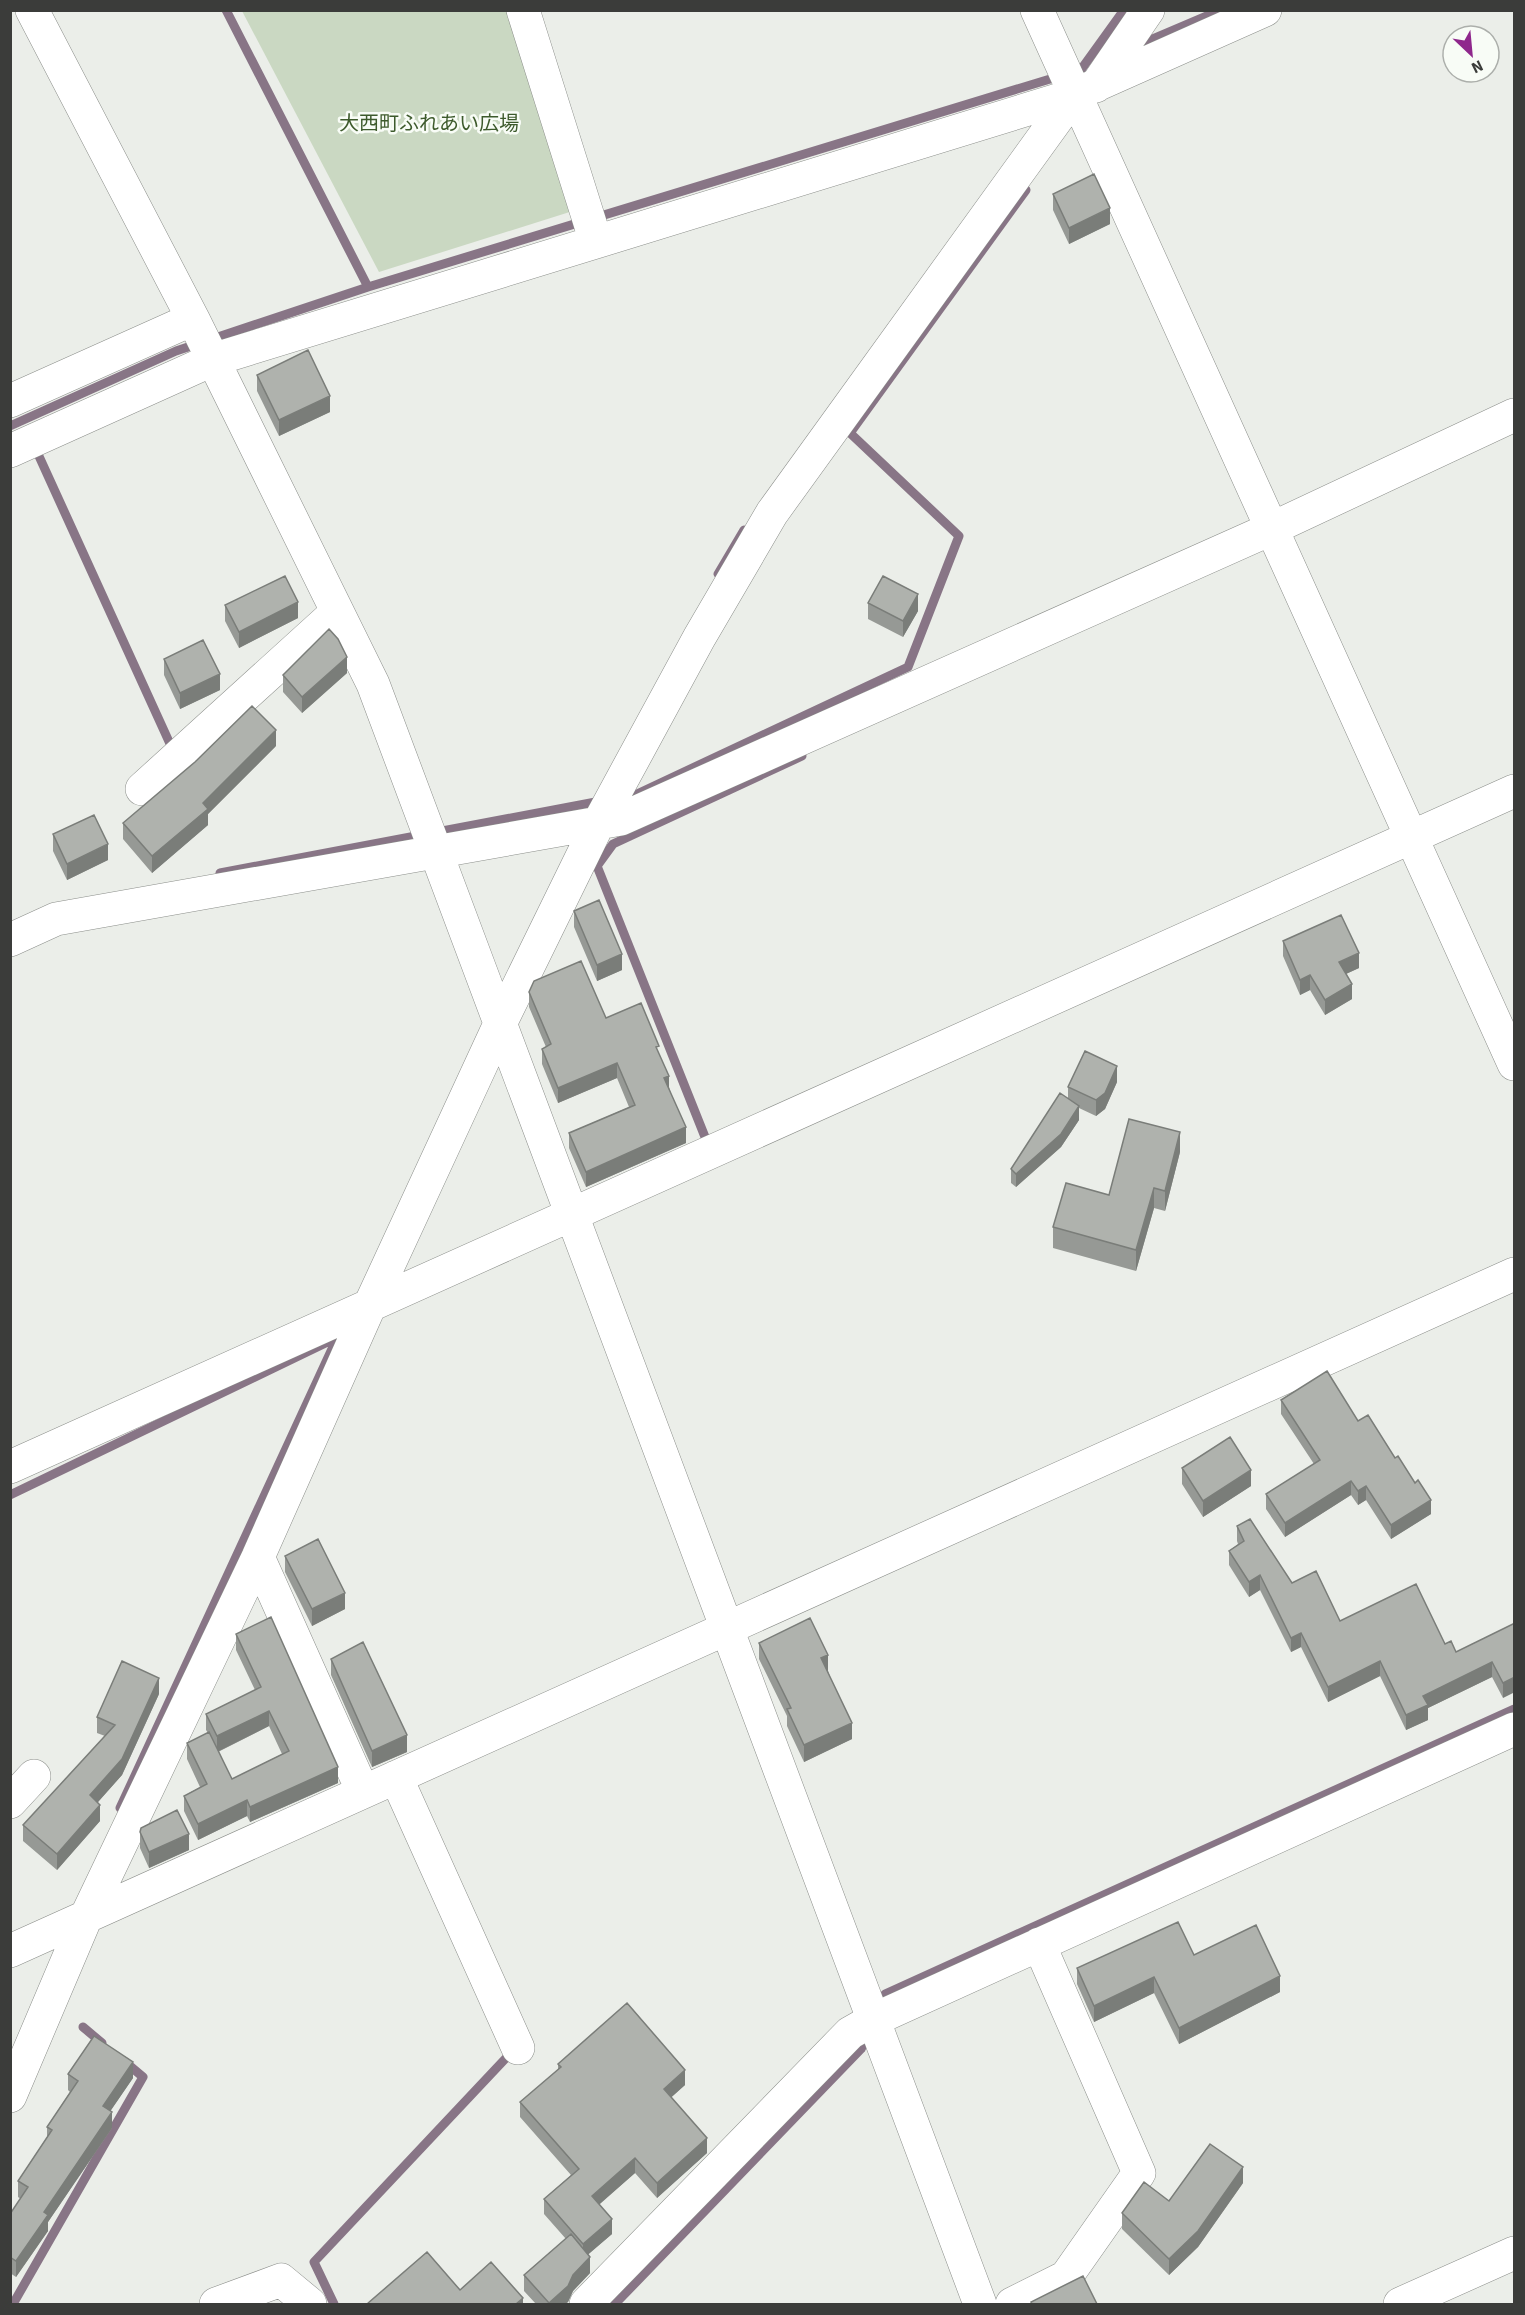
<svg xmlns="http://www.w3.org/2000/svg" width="1525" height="2315" viewBox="0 0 1525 2315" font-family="'Source Sans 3','Noto Sans JP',sans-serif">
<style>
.green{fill:#cad8c2}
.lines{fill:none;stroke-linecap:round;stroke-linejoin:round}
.stream{stroke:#887586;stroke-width:9}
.street-casing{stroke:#8b8e8a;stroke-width:34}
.street{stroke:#fff;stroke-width:33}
.wall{fill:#969995;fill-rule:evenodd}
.shaded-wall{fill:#7a7d79}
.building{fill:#afb2ad;stroke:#7a7d79;stroke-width:1.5}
.labels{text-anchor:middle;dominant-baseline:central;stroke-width:5;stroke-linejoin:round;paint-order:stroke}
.park-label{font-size:20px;fill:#3d5a2c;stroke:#f8fcf6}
</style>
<rect width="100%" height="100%" fill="#ebeee9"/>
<path class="green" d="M 242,11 L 512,11 L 576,210 L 379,272 Z"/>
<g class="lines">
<path class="stream" d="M 1134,47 L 1221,10
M 1075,78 L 1124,10
M 368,287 L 1060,76
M 10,426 L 176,351 L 368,287 L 226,10
M 38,454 L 171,746
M 718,574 L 744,530
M 623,796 L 637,794 L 908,667 L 959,536 L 850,433 L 1026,190
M 220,873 L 601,801
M 709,1147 L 597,866 L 613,844 L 802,756
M 10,1495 L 338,1337
M 120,1808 L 338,1336
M 879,2007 L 885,1994 L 1514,1709
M 83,2027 L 102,2043
M 13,2304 L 143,2077 L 124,2061
M 334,2304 L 314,2262 L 506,2058
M 615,2304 L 861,2049 L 868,2034"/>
<g class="street-casing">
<path id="street" d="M 32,10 L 193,319 L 373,684 L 980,2304
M 523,10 L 596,242
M 1037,10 L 1514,1064
M 1096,86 L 1148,10
M 10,401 L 193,319
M 10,451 L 212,360 L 1074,95 L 1265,10
M 142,789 L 337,612
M 10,940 L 56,919 L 621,819 L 1273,528 L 1514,415
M 10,1467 L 1514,791
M 258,1557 L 363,1792
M 396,1777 L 518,2048
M 10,1802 L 34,1776
M 10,1951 L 1514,1274
M 10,2096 L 86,1917 L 258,1557 L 370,1305 L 500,1024 L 598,824 L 699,638 L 772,513 L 1074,95
M 216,2304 L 281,2280 L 310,2304
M 586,2304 L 850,2033 L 873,2020 L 1514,1729
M 1012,2304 L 1066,2277 L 1139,2173 L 1039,1944
M 1400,2304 L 1514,2253"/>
</g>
<use href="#street" class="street"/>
</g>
<path class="wall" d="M 1053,194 L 1110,224 L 1069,244 L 1053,210 Z
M 257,375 L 330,412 L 279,436 L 257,391 Z
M 868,603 L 918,611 L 903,637 L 868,619 Z
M 225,605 L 298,618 L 239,648 L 225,621 Z
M 164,659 L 220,690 L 180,709 L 164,675 Z
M 347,673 L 302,713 L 283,692 L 283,675 Z
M 276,746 L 208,814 L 208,825 L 152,873 L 123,839 L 123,823 Z
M 53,834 L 108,860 L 67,880 L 53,851 Z
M 574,911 L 622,970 L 597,981 L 574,927 Z
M 1283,941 L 1359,968 L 1346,974 L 1352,999 L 1325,1015 L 1310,990 L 1300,995 L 1283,956 Z
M 529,992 L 606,1018 L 659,1054 L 686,1143 L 586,1187 L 569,1148 L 569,1133 L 629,1107 L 617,1078 L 558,1103 L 542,1064 L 542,1049 L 546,1047 L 529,1007 Z
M 1117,1082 L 1105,1109 L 1096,1116 L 1079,1108 L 1079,1120 L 1061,1147 L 1016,1187 L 1011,1183 L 1011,1169 L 1068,1099 L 1068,1087 Z
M 1180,1152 L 1165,1211 L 1154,1208 L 1136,1271 L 1053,1248 L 1053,1227 Z
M 1281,1400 L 1358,1421 L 1431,1514 L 1391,1539 L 1366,1500 L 1358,1505 L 1351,1495 L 1285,1537 L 1266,1509 L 1266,1494 L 1314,1464 L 1281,1414 Z
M 1182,1468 L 1251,1486 L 1203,1517 L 1182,1484 Z
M 1237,1526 L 1292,1583 L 1340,1621 L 1445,1644 L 1456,1652 L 1515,1623 L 1503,1698 L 1492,1677 L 1428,1708 L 1428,1720 L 1406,1730 L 1380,1676 L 1328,1702 L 1301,1647 L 1291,1652 L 1260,1590 L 1249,1597 L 1229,1565 L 1229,1551 L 1238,1544 L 1237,1541 Z
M 285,1556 L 345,1609 L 312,1626 L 285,1572 Z
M 236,1634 L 338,1783 L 250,1822 L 247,1816 L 198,1840 L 184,1811 L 184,1796 L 200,1787 L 187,1759 L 187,1743 L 208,1733 L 206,1730 L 206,1714 L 255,1690 L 236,1650 ZM 269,1726 L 282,1754 L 232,1779 L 218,1752 Z
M 759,1643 L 828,1671 L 852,1739 L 804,1762 L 787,1726 L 787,1716 L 759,1659 Z
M 331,1659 L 407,1752 L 372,1767 L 331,1675 Z
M 159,1694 L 122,1775 L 98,1802 L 100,1821 L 57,1870 L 23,1841 L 23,1825 L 105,1736 L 97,1733 L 97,1717 Z
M 140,1832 L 189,1850 L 149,1868 L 140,1848 Z
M 1194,1955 L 1280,1992 L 1179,2044 L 1154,1993 L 1094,2022 L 1077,1984 L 1077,1968 Z
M 558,2064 L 685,2085 L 671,2097 L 707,2153 L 657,2198 L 635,2173 L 599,2204 L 612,2234 L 588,2254 L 590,2273 L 573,2291 L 568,2302 L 565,2304 L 536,2304 L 524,2291 L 524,2275 L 566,2239 L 544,2214 L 544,2199 L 571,2175 L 520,2117 L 520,2102 L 558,2070 Z
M 68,2074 L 133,2078 L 110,2111 L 112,2128 L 48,2222 L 48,2231 L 16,2277 L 10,2273 L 10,2214 L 21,2199 L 18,2197 L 18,2181 L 47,2137 L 47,2127 L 70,2092 L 68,2090 Z
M 1243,2183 L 1198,2247 L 1169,2275 L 1122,2229 L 1122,2213 L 1169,2201 Z"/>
<path class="shaded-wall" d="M 1110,208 L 1110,224 L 1069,244 L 1069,228 Z
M 330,396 L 330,412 L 279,436 L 279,420 Z
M 918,594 L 918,611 L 903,637 L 903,621 Z
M 298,602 L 298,618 L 239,648 L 239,632 Z
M 347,657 L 347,673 L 302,713 L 302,697 Z
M 220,674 L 220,690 L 180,709 L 180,693 Z
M 276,730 L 276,746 L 208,814 L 208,825 L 152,873 L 152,856 L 203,803 Z
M 108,844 L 108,860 L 67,880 L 67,864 Z
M 1359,953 L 1359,968 L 1339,977 L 1339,962 Z
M 622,954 L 622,970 L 597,981 L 597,965 Z
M 1310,975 L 1310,990 L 1300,995 L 1300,980 Z
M 1352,984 L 1352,999 L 1325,1015 L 1325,1000 Z
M 617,1063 L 617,1078 L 558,1103 L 558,1088 Z
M 1117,1066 L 1117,1082 L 1105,1109 L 1096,1116 L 1096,1100 Z
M 669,1076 L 669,1091 L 664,1078 Z
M 1079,1106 L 1079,1120 L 1061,1147 L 1016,1187 L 1016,1174 Z
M 686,1127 L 686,1143 L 586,1187 L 586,1172 Z
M 1180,1132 L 1180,1152 L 1165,1211 L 1165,1191 Z
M 1154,1188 L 1154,1208 L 1136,1271 L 1136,1250 Z
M 1251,1470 L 1251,1486 L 1203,1517 L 1203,1501 Z
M 1351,1481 L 1351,1495 L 1285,1537 L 1285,1523 Z
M 1366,1486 L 1366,1500 L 1358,1505 L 1358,1491 Z
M 1431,1500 L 1431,1514 L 1391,1539 L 1391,1525 Z
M 1260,1575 L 1260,1590 L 1249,1597 L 1249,1582 Z
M 345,1593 L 345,1609 L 312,1626 L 312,1609 Z
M 1301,1633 L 1301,1647 L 1291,1652 L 1291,1638 Z
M 828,1655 L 828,1671 L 821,1674 L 821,1658 Z
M 1380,1661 L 1380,1676 L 1328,1702 L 1328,1687 Z
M 1492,1662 L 1492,1677 L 1428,1708 L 1428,1720 L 1406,1730 L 1406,1715 L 1423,1696 Z
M 1515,1677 L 1515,1692 L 1503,1698 L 1503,1683 Z
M 159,1678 L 159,1694 L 122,1775 L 90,1811 L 90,1795 Z
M 269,1711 L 269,1726 L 217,1752 L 217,1736 Z
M 852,1723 L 852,1739 L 804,1762 L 804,1745 Z
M 407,1735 L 407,1752 L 372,1767 L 372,1751 Z
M 338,1767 L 338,1783 L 250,1822 L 250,1807 Z
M 247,1800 L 247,1816 L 198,1840 L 198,1824 Z
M 100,1805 L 100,1821 L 57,1870 L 57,1854 Z
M 189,1834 L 189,1850 L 149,1868 L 149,1852 Z
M 1280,1976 L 1280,1992 L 1179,2044 L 1179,2028 Z
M 1154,1977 L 1154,1993 L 1094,2022 L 1094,2006 Z
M 133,2062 L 133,2078 L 103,2122 L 103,2106 Z
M 685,2070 L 685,2085 L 664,2104 L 664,2089 Z
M 112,2112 L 112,2128 L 48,2222 L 48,2231 L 16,2277 L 16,2261 L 44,2212 Z
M 707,2138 L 707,2153 L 657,2198 L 657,2183 Z
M 635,2158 L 635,2173 L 592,2211 L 592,2196 Z
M 1243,2167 L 1243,2183 L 1198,2247 L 1169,2275 L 1169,2259 Z
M 612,2219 L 612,2234 L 583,2259 L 583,2244 Z
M 590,2257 L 590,2273 L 573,2291 L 568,2302 L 565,2304 L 549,2304 L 549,2303 L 573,2275 Z
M 523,2298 L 523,2304 L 516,2304 Z"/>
<path class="building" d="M 1094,174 L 1110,208 L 1069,228 L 1053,194 Z
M 308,350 L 330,396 L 279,420 L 257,375 Z
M 285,576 L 298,602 L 239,632 L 225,605 Z
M 883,576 L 918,594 L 903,621 L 868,603 Z
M 329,629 L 338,639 L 347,657 L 302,697 L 283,675 Z
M 203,640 L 220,674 L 180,693 L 164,659 Z
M 252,706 L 276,730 L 203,803 L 208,809 L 152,856 L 123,823 L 195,762 Z
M 94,815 L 108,844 L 67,864 L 53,834 Z
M 599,900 L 622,954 L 597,965 L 574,911 Z
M 1341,915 L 1359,953 L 1339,962 L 1352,984 L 1325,1000 L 1310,975 L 1300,980 L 1283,941 Z
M 581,961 L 606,1018 L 641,1003 L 659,1046 L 656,1047 L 669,1076 L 664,1078 L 686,1127 L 586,1172 L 569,1133 L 635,1105 L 617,1063 L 558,1088 L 542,1049 L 551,1044 L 529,992 L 534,981 Z
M 1085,1051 L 1117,1066 L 1105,1093 L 1096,1100 L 1068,1087 Z
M 1060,1093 L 1079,1106 L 1061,1134 L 1016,1174 L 1011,1169 Z
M 1129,1119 L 1180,1132 L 1165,1191 L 1154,1188 L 1136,1250 L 1053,1227 L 1066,1183 L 1109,1195 Z
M 1327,1371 L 1358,1421 L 1368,1415 L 1395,1458 L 1398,1456 L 1415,1483 L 1418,1480 L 1431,1500 L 1391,1525 L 1366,1486 L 1358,1491 L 1351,1481 L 1285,1523 L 1266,1494 L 1320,1460 L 1281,1400 Z
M 1230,1437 L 1251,1470 L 1203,1501 L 1182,1468 Z
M 1250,1519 L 1292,1583 L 1316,1571 L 1340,1621 L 1416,1584 L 1445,1644 L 1451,1641 L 1456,1652 L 1515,1623 L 1515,1677 L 1503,1683 L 1492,1662 L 1423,1696 L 1428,1705 L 1406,1715 L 1380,1661 L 1328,1687 L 1301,1633 L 1291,1638 L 1260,1575 L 1249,1582 L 1229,1551 L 1244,1541 L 1237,1526 Z
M 318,1539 L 345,1593 L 312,1609 L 285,1556 Z
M 271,1617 L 338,1767 L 250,1807 L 247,1800 L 198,1824 L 184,1796 L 207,1784 L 187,1743 L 209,1732 L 232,1779 L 289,1751 L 269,1711 L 217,1736 L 206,1714 L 261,1687 L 236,1634 Z
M 810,1618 L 828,1655 L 821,1658 L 852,1723 L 804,1745 L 787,1709 L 791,1708 L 759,1643 Z
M 363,1642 L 407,1735 L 372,1751 L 331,1659 Z
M 122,1661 L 159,1678 L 122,1759 L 90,1795 L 100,1805 L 57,1854 L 23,1825 L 115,1725 L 97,1717 Z
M 177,1810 L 189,1834 L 149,1852 L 140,1832 L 141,1828 Z
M 1178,1922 L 1194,1955 L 1256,1925 L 1280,1976 L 1179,2028 L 1154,1977 L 1094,2006 L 1077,1968 Z
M 627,2003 L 685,2070 L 664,2089 L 707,2138 L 657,2183 L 635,2158 L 592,2196 L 612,2219 L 583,2244 L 544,2199 L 579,2169 L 520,2102 L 561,2067 L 558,2064 Z
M 94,2036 L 133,2062 L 103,2106 L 112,2112 L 44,2212 L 48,2215 L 16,2261 L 10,2257 L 10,2214 L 28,2187 L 18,2181 L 52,2130 L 47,2127 L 78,2081 L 68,2074 Z
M 1210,2144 L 1243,2167 L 1198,2231 L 1169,2259 L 1122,2213 L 1144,2182 L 1169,2201 Z
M 571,2234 L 590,2257 L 573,2275 L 568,2286 L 549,2303 L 524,2275 Z
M 427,2252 L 460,2290 L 491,2262 L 523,2298 L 516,2304 L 367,2304 Z
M 1083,2276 L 1097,2304 L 1032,2304 L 1031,2302 Z"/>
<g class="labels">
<g class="park-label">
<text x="429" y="124">大西町ふれあい広場</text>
</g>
</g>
<rect width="1525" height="2315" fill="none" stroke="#3b3c3a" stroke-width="24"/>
<g transform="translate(1471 54) rotate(154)"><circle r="28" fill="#f8fcf6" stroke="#acafab" stroke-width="1.5"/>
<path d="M0-4.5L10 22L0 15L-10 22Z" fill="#8f278c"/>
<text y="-9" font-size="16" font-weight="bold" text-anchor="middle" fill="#3b3c3a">N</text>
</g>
</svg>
